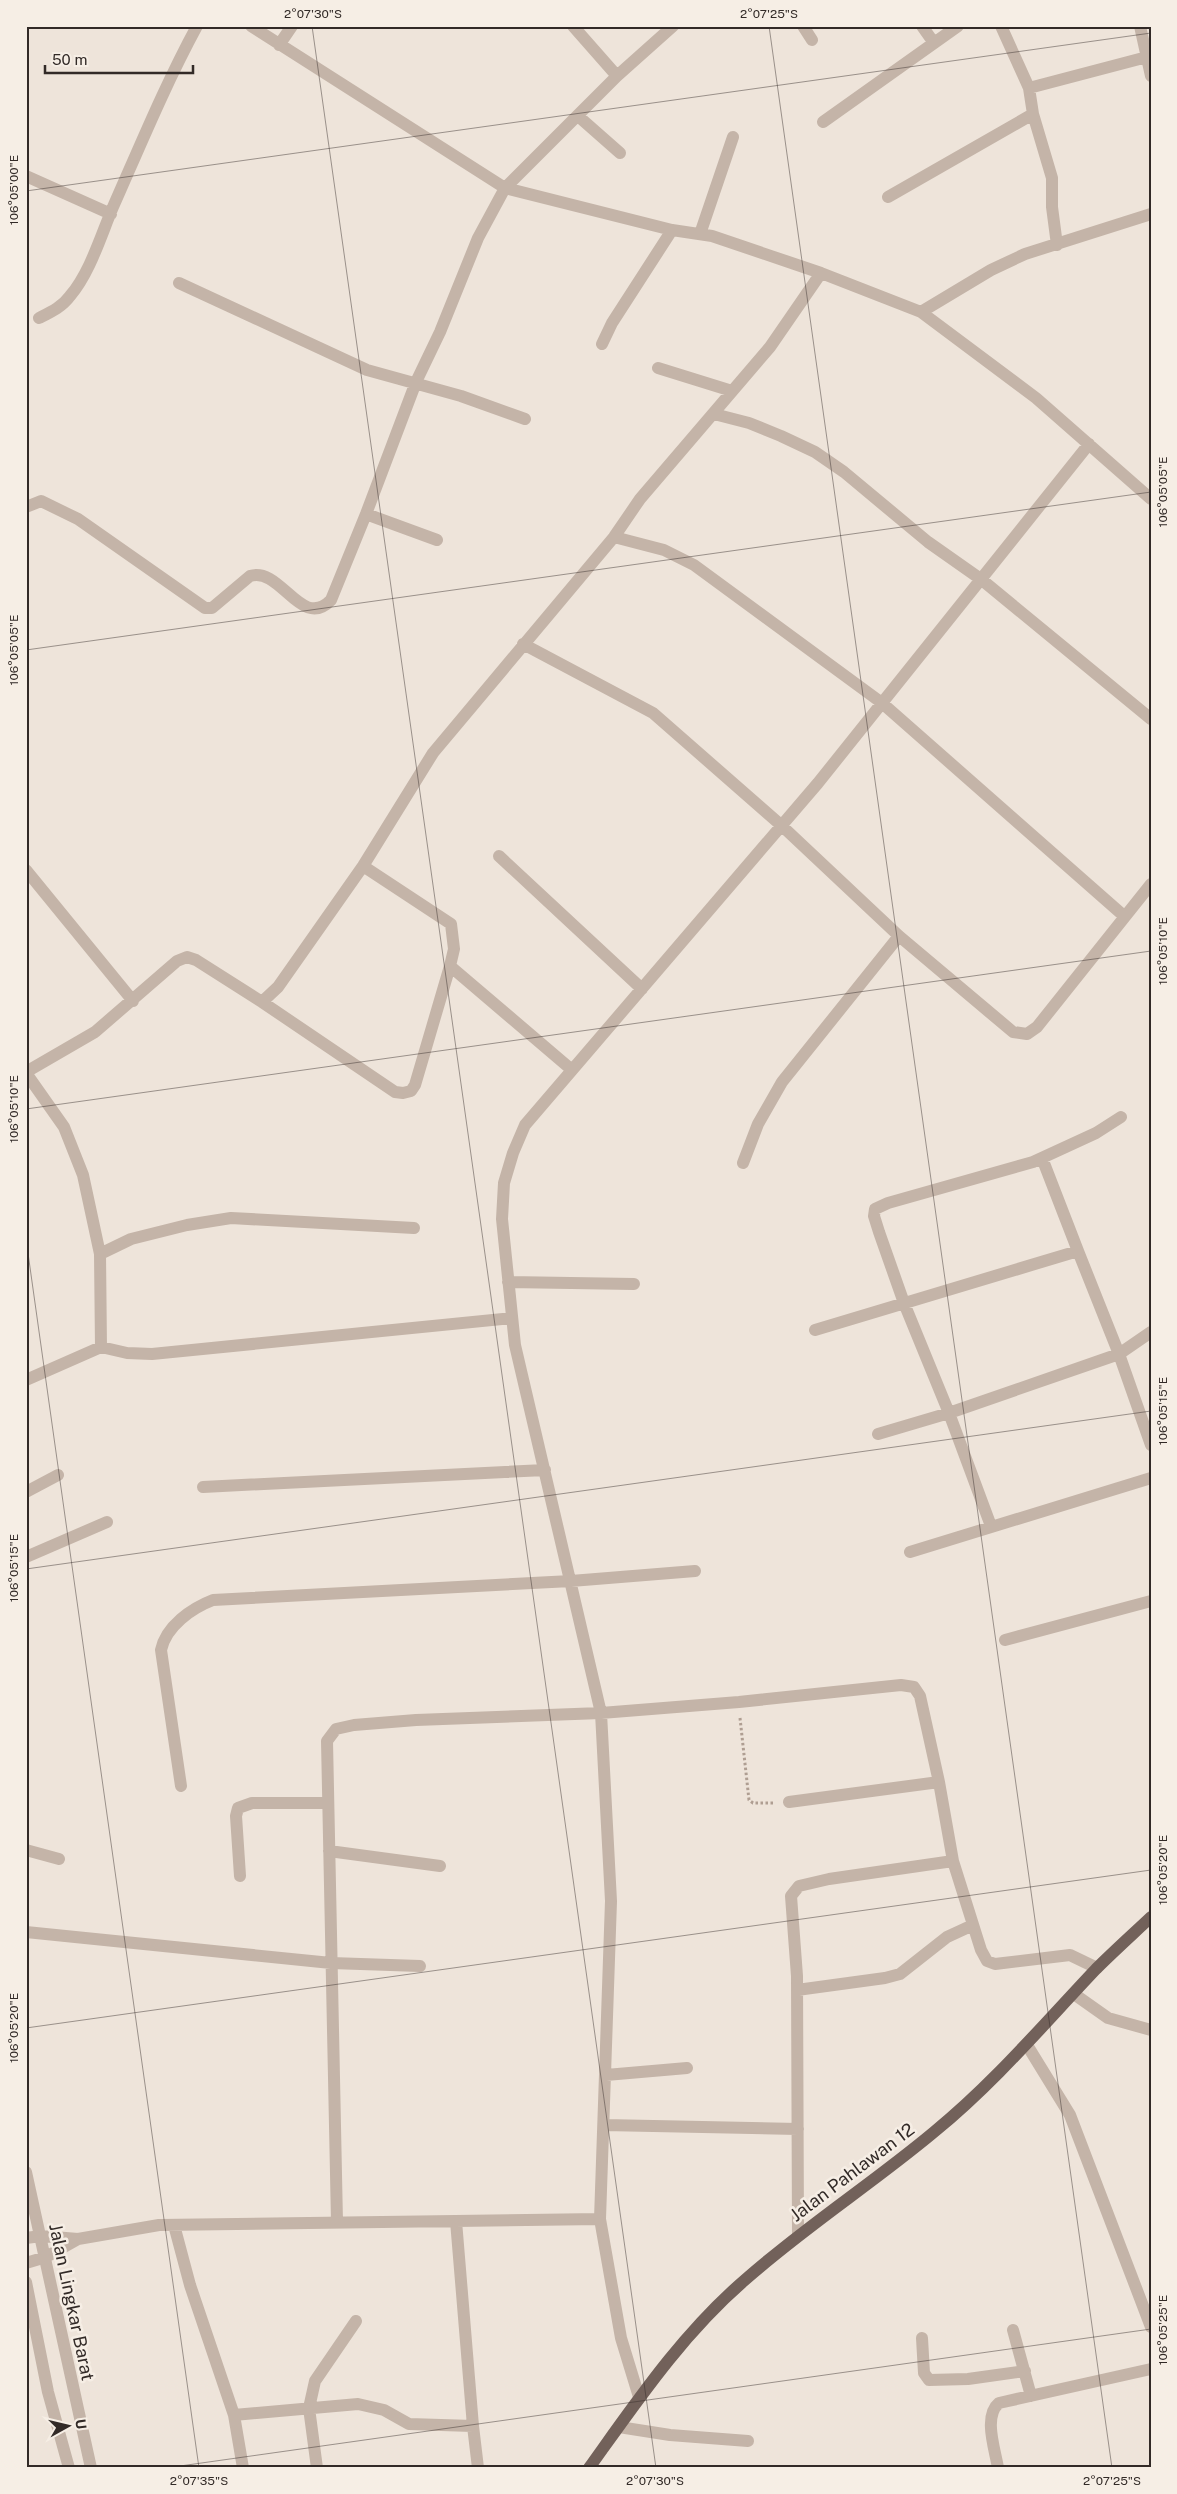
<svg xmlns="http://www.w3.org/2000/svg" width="1177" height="2494" viewBox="0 0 1177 2494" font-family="'Public Sans',sans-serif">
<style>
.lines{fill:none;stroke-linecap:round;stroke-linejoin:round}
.path{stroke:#af9e92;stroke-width:3;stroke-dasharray:2.5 2.5;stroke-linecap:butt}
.minor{stroke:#c4b4a8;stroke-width:12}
.major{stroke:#72615a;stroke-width:12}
.ticks{fill:none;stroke:#322a27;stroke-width:1;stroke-opacity:0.45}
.labels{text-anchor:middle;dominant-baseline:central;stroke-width:5;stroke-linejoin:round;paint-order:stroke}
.street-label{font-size:18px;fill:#322a27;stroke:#f6eee5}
.neatline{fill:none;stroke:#322a27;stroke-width:2}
.ticks-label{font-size:12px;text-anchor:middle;fill:#322a27}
</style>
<rect width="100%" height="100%" fill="#eee4da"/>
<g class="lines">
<path class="path" d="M 740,1718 L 749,1800 L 753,1803 L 774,1803"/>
<path class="minor" d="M 251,26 L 505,188 L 672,230 L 712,236 L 821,273 L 921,312 L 1036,398 L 1151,499
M 573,26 L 617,76
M 803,26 L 812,40
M 922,26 L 934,43
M 1140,26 L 1151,76
M 279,45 L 292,26
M 1029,88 L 1147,57
M 1033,114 L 1052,178 L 1052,207 L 1057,245
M 578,116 L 620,153
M 823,122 L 958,26
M 26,176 L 111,214
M 888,197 L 1033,114 L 1029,88 L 1001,26
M 700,234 L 733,137
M 179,283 L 367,370 L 461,396 L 525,419
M 921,312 L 991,270 L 1025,254 L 1151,214
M 39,318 C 51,312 62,307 70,296 C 90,273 101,235 113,207 C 140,146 165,85 197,26
M 602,344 L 612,323 L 672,230
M 658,368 L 732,391
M 714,414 L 749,423 L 781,436 L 815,452 L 844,472 L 928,542 L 982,580 L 1151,719
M 26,507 L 41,501 L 78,519 L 205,608 L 212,608 L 250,576 C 281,566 301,631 331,600 L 366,514 L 416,382 L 440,332 L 478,238 L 505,188 L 617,76 L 673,26
M 366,514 L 437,540
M 614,537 L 664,550 L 694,565 L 882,703 L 1124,916
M 523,644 L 653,713 L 782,826 L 899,936 L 1013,1032 L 1027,1034 L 1037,1027 L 1151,884
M 499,856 L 642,989
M 363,866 L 451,924 L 454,949 L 450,966 L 572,1070
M 26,870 L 133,1001
M 262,1002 L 395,1092 L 403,1093 L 411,1091 L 415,1085 L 450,966
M 26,1072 L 95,1032 L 177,961 L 187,957 L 196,960 L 262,1002 L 278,987 L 363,866 L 433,753 L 614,537 L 640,499 L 770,347 L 821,273
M 26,1073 L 64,1127 L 83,1175 L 100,1254 L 101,1347
M 1042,1158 L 1078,1251
M 743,1163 L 758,1124 L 782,1082 L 899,936
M 100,1254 L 131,1239 L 187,1225 L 231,1218 L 414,1228
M 508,1282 L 634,1284
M 815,1330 L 1078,1251 L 1119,1354 L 1151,1445
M 26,1380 L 101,1347 L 127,1353 L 152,1354 L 512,1318
M 878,1434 L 949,1413 L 1119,1354 L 1151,1332
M 203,1487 L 545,1470
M 26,1492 L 58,1475
M 991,1526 L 949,1413 L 904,1303 L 879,1232 L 874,1216 L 875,1209 L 888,1203 L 1033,1162 L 1096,1133 L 1121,1117
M 910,1552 L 1151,1478
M 26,1557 L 107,1522
M 1005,1640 L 1151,1601
M 181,1786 L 161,1650 C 166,1626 192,1608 213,1600 L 571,1581 L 695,1571
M 789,1802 L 939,1782
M 26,1850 L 59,1859
M 329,1851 L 440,1866
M 240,1876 L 236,1816 L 238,1808 L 252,1803 L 328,1803
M 26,1932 L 331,1963 L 420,1966
M 797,1990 L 885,1978 L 900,1974 L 947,1937 L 973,1925
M 1074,1994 L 1108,2018 L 1151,2030
M 1027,2045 L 1070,2115 L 1151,2327
M 606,2075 L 687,2068
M 604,2125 L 798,2129
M 26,2172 L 91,2468
M 456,2221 L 473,2426
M 337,2222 L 327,1741 L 336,1729 L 354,1725 L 416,1720 L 601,1713 L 739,1702 L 901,1685 L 914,1687 L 920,1696 L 939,1782 L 953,1861 L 981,1950 L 987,1961 L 995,1964 L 1070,1955 L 1097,1968
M 174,2225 L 190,2285 L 234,2415 L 243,2468
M 798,2235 L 797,1976 L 791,1896 L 799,1886 L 829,1879 L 953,1861
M 26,2238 L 41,2236 L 78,2239 L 159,2225 L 600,2219
M 26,2263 L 46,2257 L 78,2239
M 26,2282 L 48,2392 L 69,2468
M 1013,2330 L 1031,2396
M 922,2338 L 924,2373 L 929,2380 L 968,2379 L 1025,2371
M 639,2397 L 621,2338 L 600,2219 L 611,1901 L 601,1713 L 515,1345 L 502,1219 L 504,1183 L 513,1153 L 525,1125 L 818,783 L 1089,444
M 234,2415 L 358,2404 L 384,2410 L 409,2424 L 473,2426 L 478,2468
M 619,2427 L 670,2435 L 748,2441
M 317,2468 L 309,2408 L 315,2381 L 356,2321
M 998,2468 C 995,2449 983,2416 999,2403 L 1151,2369"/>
<path class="major" d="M 589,2468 C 637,2401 683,2333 746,2279 C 806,2226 873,2183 934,2132 C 994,2083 1043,2025 1096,1969 C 1114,1951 1133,1934 1151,1917"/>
</g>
<path class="ticks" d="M 312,26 L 656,2468M 769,26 L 1112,2468M 26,191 L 1151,33M 26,650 L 1151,492M 26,1109 L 1151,951M 26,1239 L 199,2468M 26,1569 L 1151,1411M 26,2028 L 1151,1870M 166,2468 L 1151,2329"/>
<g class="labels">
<g class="street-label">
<text transform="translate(852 2172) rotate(-37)">Jalan Pahlawan 12</text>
<text transform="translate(72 2302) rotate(78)">Jalan Lingkar Barat</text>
</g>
</g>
<rect width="1177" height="2494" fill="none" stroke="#f6eee5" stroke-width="55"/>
<g transform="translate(68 2426) rotate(82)" stroke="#f6eee5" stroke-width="4" paint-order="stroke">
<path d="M0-4L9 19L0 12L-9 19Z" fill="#322a27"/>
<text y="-8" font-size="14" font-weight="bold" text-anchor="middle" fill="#322a27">U</text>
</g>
<path d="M45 65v8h148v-8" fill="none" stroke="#322a27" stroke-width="2.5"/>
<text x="52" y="65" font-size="15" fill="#322a27" stroke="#f6eee5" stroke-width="4" paint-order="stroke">50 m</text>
<rect x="28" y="28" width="1122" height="2438" class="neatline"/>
<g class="ticks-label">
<text x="313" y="18">2°07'30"S</text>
<text x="769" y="18">2°07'25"S</text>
<text transform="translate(14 190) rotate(-90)" y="4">106°05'00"E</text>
<text transform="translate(1163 492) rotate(-90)" y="4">106°05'05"E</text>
<text transform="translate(14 650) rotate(-90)" y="4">106°05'05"E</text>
<text transform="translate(1163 951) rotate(-90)" y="4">106°05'10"E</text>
<text transform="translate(14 1109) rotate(-90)" y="4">106°05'10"E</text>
<text transform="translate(1163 1411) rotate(-90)" y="4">106°05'15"E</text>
<text transform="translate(14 1568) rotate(-90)" y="4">106°05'15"E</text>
<text transform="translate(1163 1870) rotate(-90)" y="4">106°05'20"E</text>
<text transform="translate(14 2028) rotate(-90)" y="4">106°05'20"E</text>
<text transform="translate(1163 2330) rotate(-90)" y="4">106°05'25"E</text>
<text x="199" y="2485">2°07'35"S</text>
<text x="655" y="2485">2°07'30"S</text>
<text x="1112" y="2485">2°07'25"S</text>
</g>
</svg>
